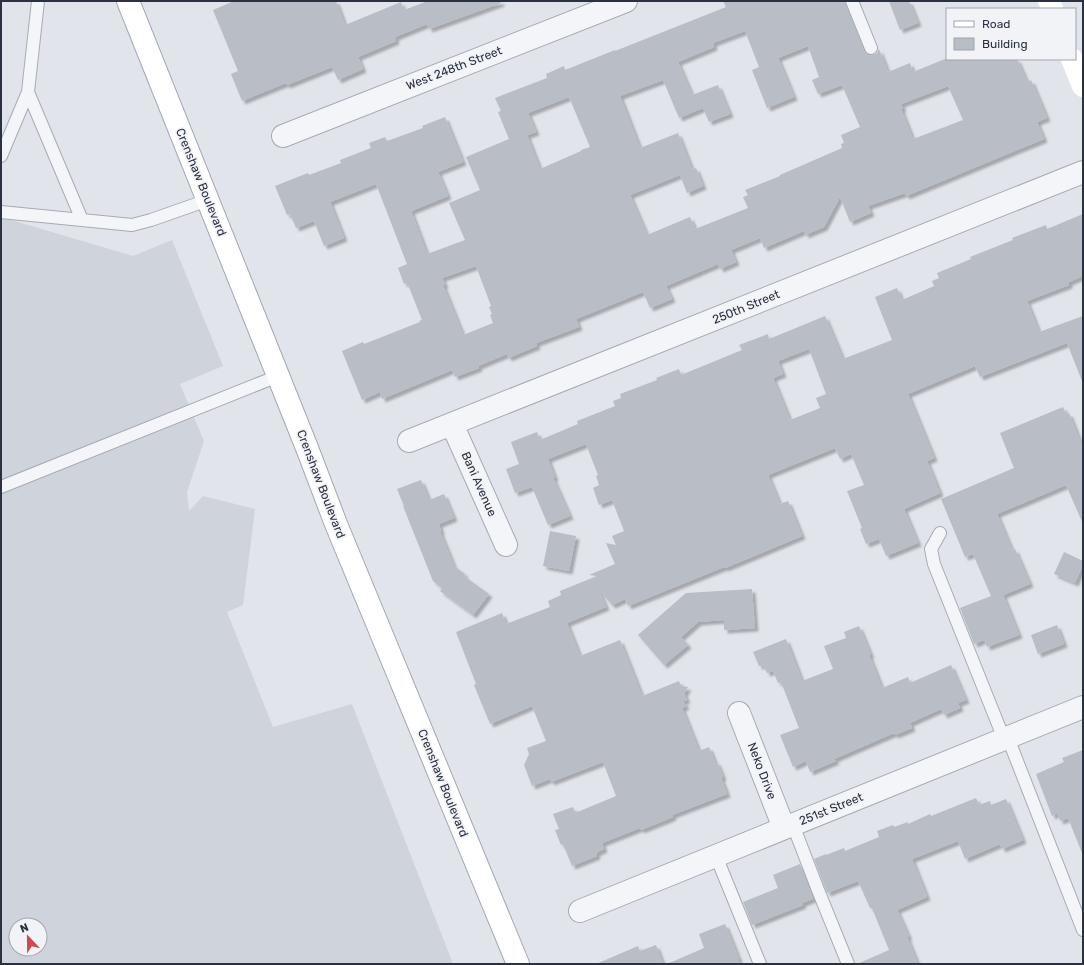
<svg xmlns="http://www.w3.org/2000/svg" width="1084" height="965" viewBox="0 0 1084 965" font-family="Rubik,sans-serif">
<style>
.built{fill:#cfd3db;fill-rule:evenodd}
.building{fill:#b8bdc6;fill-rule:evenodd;filter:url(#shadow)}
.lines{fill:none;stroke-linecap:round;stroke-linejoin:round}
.lane-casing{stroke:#a6abb4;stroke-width:14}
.street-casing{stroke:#a6abb4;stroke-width:24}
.primary-casing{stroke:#a1a8b5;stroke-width:24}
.lane{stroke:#f4f5f8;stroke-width:12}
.street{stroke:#f4f5f8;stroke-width:22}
.secondary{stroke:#fff;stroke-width:22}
.primary{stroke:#fff;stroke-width:22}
.labels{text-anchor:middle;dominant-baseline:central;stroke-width:3.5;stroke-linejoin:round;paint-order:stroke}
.street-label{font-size:12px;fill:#2a3141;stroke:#f1f3f7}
</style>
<defs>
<filter id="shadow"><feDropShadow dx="3.5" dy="3.5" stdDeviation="1" flood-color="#0004"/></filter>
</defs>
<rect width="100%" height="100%" fill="#e1e4ea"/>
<path class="built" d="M 1,217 L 133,256 L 172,240 L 223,366 L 180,384 L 204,441 L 187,492 L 189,511 L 203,496 L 255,509 L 243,605 L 227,612 L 273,727 L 352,704 L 453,964 L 1,964 ZM 16,925 L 40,925 L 40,949 L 16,949 Z"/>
<path class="building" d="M 234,1 L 336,1 L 345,25 L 401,2 L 404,10 L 428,1 L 501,1 L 501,3 L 429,29 L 427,24 L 395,37 L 396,41 L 358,57 L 363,69 L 338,80 L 332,67 L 287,85 L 286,83 L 242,101 L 231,74 L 238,71 L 213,10 Z
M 723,1 L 845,1 L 864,51 L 867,54 L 870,55 L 873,55 L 877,53 L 879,49 L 888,72 L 910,63 L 913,72 L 945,59 L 1017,59 L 1027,82 L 1031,80 L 1047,118 L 1037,122 L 1044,139 L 906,196 L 905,193 L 868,206 L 871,213 L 850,222 L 840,197 L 824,227 L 805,235 L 804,231 L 764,248 L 760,238 L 731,250 L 736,262 L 720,269 L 718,264 L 666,286 L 672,299 L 650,308 L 643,292 L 576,319 L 579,327 L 536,343 L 537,346 L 508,358 L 507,354 L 478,366 L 479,368 L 455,377 L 452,370 L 382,399 L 380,392 L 362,400 L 342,351 L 363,342 L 364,344 L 420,322 L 419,321 L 422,320 L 407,282 L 404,284 L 398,268 L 407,264 L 376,184 L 330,202 L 344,238 L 324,246 L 314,221 L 296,228 L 290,214 L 287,215 L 275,186 L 308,173 L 309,175 L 341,163 L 340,160 L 371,148 L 369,143 L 385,137 L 387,141 L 423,128 L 422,126 L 445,117 L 463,162 L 438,172 L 448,196 L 411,211 L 427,254 L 465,240 L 449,203 L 480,190 L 466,157 L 509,139 L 498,112 L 501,111 L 495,98 L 547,78 L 546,74 L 564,66 L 565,70 L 615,50 L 615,51 L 726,7 ZM 745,31 L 759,67 L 752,70 L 767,108 L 794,97 L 778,58 L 808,46 L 819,77 L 812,80 L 818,94 L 842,85 L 860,127 L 841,135 L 844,143 L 841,144 L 842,148 L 780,175 L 780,176 L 745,190 L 748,195 L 743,197 L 748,208 L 695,229 L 690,217 L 647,235 L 630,195 L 680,175 L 687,193 L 703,186 L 696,168 L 692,169 L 678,133 L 640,148 L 620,96 L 663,80 L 679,118 L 703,108 L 709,122 L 730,114 L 718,85 L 692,95 L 678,62 L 714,47 L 713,43 ZM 948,86 L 963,120 L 913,139 L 901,109 L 903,109 L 901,104 ZM 569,97 L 590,147 L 581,150 L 581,151 L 540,169 L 527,135 L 536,132 L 528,113 ZM 476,266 L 491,306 L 489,307 L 492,314 L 490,315 L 493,323 L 463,335 L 443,285 L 445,285 L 442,278 Z
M 889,1 L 909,1 L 918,23 L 900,30 Z
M 1083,214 L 1083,276 L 1069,282 L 1069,285 L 1027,301 L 1039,332 L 1083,316 L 1083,381 L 1082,381 L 1067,343 L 980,377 L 975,366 L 908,394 L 934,458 L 927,461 L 940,493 L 904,509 L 918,543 L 886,556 L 879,539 L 866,544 L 860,529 L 862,528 L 847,491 L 864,485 L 851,454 L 840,459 L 835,448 L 768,475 L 780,504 L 788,501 L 802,536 L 725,568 L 724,567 L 628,606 L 625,599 L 612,605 L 599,590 L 606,607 L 567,623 L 580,656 L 620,640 L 642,696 L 679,681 L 681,686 L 688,687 L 684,693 L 687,700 L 683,701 L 686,706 L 682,708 L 699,751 L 709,747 L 715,762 L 717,762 L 723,777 L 721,778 L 727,794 L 672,815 L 673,817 L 641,830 L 640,828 L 602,843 L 604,849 L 596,853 L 597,856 L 572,866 L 563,844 L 561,845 L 555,830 L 559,829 L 553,814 L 573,807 L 575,813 L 616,796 L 603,762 L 551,782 L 550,779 L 532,786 L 524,765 L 529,754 L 527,748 L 546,741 L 532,706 L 490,724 L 474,685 L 476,684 L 456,632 L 502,613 L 506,624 L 550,607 L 548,601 L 561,595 L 560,591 L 597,576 L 589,575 L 615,564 L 606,543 L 616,545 L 612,536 L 624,531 L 612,500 L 599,505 L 593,488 L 599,485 L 596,476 L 598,475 L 586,444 L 548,459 L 555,478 L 553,478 L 570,516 L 548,525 L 532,487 L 515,493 L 506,469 L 519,464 L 511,442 L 537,432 L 540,440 L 578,424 L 577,421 L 615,406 L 613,401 L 621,398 L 620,394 L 657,380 L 656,378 L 679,369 L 681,375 L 742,350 L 739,345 L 768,334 L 769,339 L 825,316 L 843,359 L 892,340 L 875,297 L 897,288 L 902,300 L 934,286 L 932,281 L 939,278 L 937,273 L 971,259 L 970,257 L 1013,240 L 1012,238 L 1046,225 L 1047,229 ZM 809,349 L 826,394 L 816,398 L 820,408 L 790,420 L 773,378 L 783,374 L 778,361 Z
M 1063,407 L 1066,414 L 1069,413 L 1083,449 L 1083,524 L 1066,485 L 997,514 L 1012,550 L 1015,549 L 1030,584 L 1003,595 L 1019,635 L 987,647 L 984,640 L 974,644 L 960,608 L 991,596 L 973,554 L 965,557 L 941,499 L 1014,468 L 1000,433 Z
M 421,480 L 429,500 L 444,494 L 454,518 L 439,524 L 441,531 L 440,532 L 454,566 L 465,574 L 464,576 L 489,594 L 473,615 L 440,591 L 442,588 L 433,581 L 403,506 L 404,506 L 397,489 Z
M 550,531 L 576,536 L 569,571 L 543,566 Z
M 1064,552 L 1083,561 L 1083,565 L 1075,583 L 1054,574 Z
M 752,589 L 755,628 L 724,630 L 724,620 L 698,622 L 681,637 L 688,645 L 664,665 L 638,635 L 686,593 Z
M 1057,625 L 1064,644 L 1038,654 L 1031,635 Z
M 859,626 L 871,655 L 869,655 L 882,688 L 908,677 L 910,683 L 951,665 L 966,700 L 958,703 L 960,708 L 944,715 L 941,709 L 910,723 L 912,728 L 895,735 L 894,733 L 834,759 L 836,761 L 810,772 L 806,761 L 793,767 L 780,735 L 799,728 L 781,682 L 778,683 L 773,671 L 767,673 L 763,665 L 759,666 L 753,652 L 786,639 L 802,681 L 833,669 L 824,646 L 846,638 L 844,632 Z
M 1083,750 L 1083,853 L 1082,853 L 1068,818 L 1060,821 L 1057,813 L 1052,816 L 1036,774 L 1064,762 L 1062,758 Z
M 976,798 L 979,805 L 990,801 L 991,805 L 1006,799 L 1023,840 L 1002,849 L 1000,844 L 965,859 L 958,841 L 912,859 L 927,897 L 897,910 L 909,937 L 907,937 L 918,964 L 857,964 L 889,950 L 872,908 L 870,908 L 858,881 L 827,893 L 814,859 L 826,854 L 826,855 L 844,848 L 845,851 L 879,837 L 877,831 L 893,825 L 894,827 L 908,822 L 908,824 L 930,814 L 931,816 Z
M 800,864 L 813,899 L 802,903 L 803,905 L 752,925 L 743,902 L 778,888 L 773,875 Z
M 725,924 L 739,959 L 738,959 L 740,964 L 667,964 L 704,948 L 699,934 Z
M 656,945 L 663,964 L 596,964 L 638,946 L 640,951 Z"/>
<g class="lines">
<g class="lane-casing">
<path id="lane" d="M 852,1 L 871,48
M 1,156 L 28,92 L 38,1
M 1,212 L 82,220 L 28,92
M 82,220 L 132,225 L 151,220 L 208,200
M 1,487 L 278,376
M 940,533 L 931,549 L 934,564 L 1004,739
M 1008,738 L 1083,930
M 793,825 L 818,890 L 848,964
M 716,856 L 760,964"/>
</g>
<g class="street-casing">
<path id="street" d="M 283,136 L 626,1
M 452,424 L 506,545
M 409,441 L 1083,172
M 739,713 L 784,828
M 580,911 L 1083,707"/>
</g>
<g class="primary-casing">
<path id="primary" d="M 128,1 L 307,448 L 336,524 L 518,964"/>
</g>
<use href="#lane" class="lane"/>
<use href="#street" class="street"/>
<path class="secondary" d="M 1049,1 L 1052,9
M 1072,59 L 1083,86"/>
<use href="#primary" class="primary"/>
</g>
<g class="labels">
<g class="street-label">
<text transform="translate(454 68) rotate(-21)">West 248th Street</text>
<text transform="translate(201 182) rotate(68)">Crenshaw Boulevard</text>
<text transform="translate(746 307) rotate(-22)">250th Street</text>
<text transform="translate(321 484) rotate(69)">Crenshaw Boulevard</text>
<text transform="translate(479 484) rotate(66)">Bani Avenue</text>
<text transform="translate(762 771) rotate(69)">Neko Drive</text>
<text transform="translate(443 783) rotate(68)">Crenshaw Boulevard</text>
<text transform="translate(831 809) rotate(-22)">251st Street</text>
</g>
</g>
<rect width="1084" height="965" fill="none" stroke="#2a3141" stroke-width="4"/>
<rect x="946" y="8" width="130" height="52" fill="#f1f3f7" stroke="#a1a5ae"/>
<rect x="954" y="21" width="20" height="6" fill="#ffffff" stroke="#a1a5ae"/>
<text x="982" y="28" font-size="12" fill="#2a3141">Road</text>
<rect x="954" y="38" width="20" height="12" fill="#b8bdc6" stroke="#a1a5ae"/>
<text x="982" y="48" font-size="12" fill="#2a3141">Building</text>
<g transform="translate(28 937) rotate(338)"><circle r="19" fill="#f1f3f7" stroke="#a1a5ae"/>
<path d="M0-3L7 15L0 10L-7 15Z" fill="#cc4956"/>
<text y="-6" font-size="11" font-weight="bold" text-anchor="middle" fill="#2a3141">N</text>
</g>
</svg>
